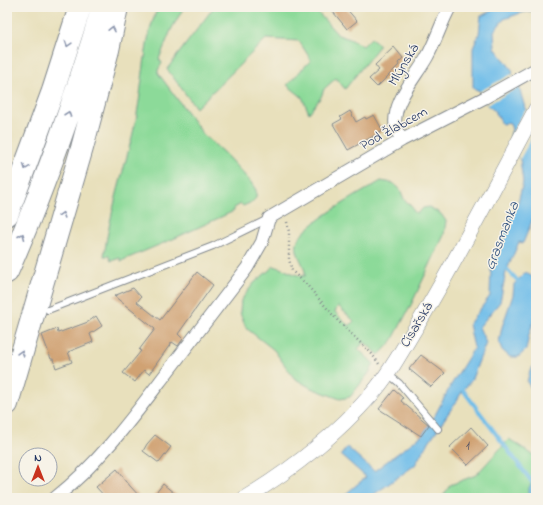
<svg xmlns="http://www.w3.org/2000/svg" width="543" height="505" viewBox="0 0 543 505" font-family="'Indie Flower',sans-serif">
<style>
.green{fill:#8cda99;stroke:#54847c;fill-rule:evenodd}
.water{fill:#6fbde9;stroke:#4576a4}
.pier{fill:#e8e0bc}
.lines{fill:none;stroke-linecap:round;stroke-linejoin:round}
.stream{stroke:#6fbde9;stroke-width:4}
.building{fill:#d0a273}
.service-casing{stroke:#82888d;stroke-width:8}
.minor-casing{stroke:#82888d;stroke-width:14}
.tertiary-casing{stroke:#82888d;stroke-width:16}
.motorway-casing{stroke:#82888d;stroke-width:24}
.path{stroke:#82888d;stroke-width:2.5;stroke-dasharray:1 3;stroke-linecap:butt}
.service{stroke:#fff;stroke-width:6}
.minor{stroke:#fff;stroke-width:12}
.tertiary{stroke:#fff;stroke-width:15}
.motorway{stroke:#fff;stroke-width:22}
.oneway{stroke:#8d97ae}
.labels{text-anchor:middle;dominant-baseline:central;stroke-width:3;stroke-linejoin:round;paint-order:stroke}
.number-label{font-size:12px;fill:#484c63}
.street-label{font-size:14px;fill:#1b2f5e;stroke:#f7f3e8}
.water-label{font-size:15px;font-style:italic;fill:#305281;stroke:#f7f3e8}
</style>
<rect width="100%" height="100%" fill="#f7f3e8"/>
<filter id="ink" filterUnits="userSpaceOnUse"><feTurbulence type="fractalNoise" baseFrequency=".025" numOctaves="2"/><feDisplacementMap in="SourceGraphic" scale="8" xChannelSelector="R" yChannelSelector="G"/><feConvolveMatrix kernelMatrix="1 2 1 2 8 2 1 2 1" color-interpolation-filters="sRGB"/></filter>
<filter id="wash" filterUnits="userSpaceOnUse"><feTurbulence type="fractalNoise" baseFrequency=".012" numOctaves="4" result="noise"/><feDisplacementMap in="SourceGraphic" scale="16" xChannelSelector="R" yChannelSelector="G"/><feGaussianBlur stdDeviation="0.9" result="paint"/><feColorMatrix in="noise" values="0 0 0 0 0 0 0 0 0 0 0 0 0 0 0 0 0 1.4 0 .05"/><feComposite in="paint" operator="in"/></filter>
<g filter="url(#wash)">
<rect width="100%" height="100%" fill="#e8e0bc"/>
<path class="green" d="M 158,7 L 184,7 L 171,30 L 159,59 L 162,63 L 158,70 L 158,73 L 203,134 L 225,154 L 250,181 L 256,190 L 256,198 L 252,202 L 243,206 L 241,204 L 234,208 L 234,211 L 173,239 L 121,261 L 120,258 L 111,261 L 109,256 L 104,256 C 110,210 126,165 136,120 C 141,93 143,66 148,39 C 150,28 154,17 158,7 Z
M 214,7 L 313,7 L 338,35 L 350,39 L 363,46 L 371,38 L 380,45 L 345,89 L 336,78 L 324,89 L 321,97 L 309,113 L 302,97 L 287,85 L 311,60 L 299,41 L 266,39 L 196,108 L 167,69 Z
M 381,181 L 393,183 L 400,189 L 404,199 L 412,207 L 414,212 L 418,213 L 423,208 L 429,207 L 441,214 L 446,221 L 444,235 L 411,305 L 392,341 L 379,355 L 364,342 L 358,349 L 374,364 L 369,373 L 350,397 L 340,399 L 311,388 L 294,378 L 274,350 L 246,328 L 240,313 L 241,300 L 254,283 L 274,266 C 282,268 298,277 305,276 C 307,266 294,255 297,243 C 301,225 363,192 381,181 ZM 338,306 L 354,321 L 349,326 L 335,312 Z
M 509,439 L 536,457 L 536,498 L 442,498 L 450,485 L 476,475 Z"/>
<path class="water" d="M 499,7 L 536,7 L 536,10 L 521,13 L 504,19 L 494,31 L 495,48 L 513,71 L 512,74 L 519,87 L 532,132 L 534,133 L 536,139 L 536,211 L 523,243 L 519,242 L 506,272 L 500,302 L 479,327 L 486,343 L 471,381 L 463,390 L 456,402 L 424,449 L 415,465 L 369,498 L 341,498 L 366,477 L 341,455 L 347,447 L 374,471 L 421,436 L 434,417 L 451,385 L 474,348 L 469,324 L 490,296 L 491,267 L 506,236 L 503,234 L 518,202 L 523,182 L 520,159 L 518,158 L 512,137 L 510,136 L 512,129 L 510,124 L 506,123 L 502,124 L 495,111 L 487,105 L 480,91 L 473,88 L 473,48 L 479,34 L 481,16 Z
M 526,272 L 536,280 L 536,314 L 529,335 L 526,350 L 518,357 L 510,357 L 502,350 L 499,342 L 502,327 L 513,295 L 514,284 Z
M 536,363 L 536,391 L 531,388 L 527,382 L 530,371 Z
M 532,482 L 536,483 L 536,498 L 529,498 L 529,488 Z"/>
<path class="pier" d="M 512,74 L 519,87 L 487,105 L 480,91 Z
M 525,110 L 527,111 L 532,132 L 534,133 L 520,159 L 518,158 L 511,137 L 510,136 Z"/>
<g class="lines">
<path class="stream" d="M 504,266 L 519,282
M 460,386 L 532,482"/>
</g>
<g id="blocks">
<path class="building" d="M 329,7 L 345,7 L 357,21 L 347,29 Z
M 394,47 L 403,58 L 398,63 L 399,65 L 377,87 L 369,79 L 379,70 L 375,65 Z
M 350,111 L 356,122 L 365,117 L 366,119 L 374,115 L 383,131 L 348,150 L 333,124 L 342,119 L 340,117 Z
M 197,272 L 213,285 L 178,334 L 183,339 L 178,346 L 172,342 L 149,374 L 144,370 L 135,382 L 123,373 L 141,351 L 139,350 L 155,329 L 114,296 L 133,288 L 141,297 L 137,302 L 160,320 Z
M 96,316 L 102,326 L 90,334 L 93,342 L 68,352 L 72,362 L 56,368 L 53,359 L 51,359 L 42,335 L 57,329 L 58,333 L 88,322 Z
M 421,355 L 445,373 L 431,387 L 409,369 Z
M 394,390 L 403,398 L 401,401 L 429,425 L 421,436 L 379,409 Z
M 471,427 L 488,446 L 468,465 L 450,447 Z
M 155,435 L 171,447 L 159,463 L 143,451 L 147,444 Z
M 117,469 L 130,486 L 141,498 L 106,498 L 96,487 Z
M 163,484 L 180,498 L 152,498 Z"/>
</g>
</g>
<g filter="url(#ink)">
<use href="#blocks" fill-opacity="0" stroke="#82888d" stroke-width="1"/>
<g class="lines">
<g class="service-casing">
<path id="service" d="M 48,310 L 213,246 L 268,219
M 388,374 L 399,383 L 438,429"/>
</g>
<g class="minor-casing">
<path id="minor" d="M 402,140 C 400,137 398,133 396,129 C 390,104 416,77 427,57 C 436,41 441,23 450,7
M 55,498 C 97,465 130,421 162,379 C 190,342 219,305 247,268 L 262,242 L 269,218 L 402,140 L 484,98 L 536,69"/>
</g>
<g class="tertiary-casing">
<path id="tertiary" d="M 245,498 C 293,469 334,437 371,395 C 390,374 403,348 418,324 C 460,254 497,181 536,109"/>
</g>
<g class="motorway-casing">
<path id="motorway" d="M 7,215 L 53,91 L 80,7
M 7,272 C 45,186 76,97 103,7
M 7,404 L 82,148 L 108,50 L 117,7"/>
</g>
<path class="path" d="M 287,222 L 289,232 L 289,259 L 292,271 L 307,285 L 338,321 L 372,354 L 379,364"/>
<use href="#service" class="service"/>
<use href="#minor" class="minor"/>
<use href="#tertiary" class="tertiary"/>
<use href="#motorway" class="motorway"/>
</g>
<defs><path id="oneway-chevron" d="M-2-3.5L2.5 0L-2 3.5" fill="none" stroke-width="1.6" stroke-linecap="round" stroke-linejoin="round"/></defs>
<g class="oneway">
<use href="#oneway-chevron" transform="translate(112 29) rotate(-78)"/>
<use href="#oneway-chevron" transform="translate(68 44) rotate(108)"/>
<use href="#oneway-chevron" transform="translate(68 114) rotate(-71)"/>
<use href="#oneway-chevron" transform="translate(26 167) rotate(111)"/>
<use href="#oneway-chevron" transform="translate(62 215) rotate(-74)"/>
<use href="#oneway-chevron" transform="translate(22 236) rotate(-68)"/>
<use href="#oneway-chevron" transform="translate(21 353) rotate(-74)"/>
</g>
</g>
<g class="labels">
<g class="number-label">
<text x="468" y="446">1</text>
</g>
<g class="street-label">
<text transform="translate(404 65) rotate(-59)">Mlýnská</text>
<text transform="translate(394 129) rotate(-29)">Pod Žlabcem</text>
<text transform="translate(417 325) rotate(-59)">Císařská</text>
</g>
<g class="water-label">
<text transform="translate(502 236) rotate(-69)">Grasmanka</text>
</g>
</g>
<rect width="543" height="505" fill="none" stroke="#f7f3e8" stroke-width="24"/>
<g transform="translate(38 467)"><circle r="19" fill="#f7f3e8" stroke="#9fa5b1"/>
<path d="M0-3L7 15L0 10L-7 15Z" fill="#c8321e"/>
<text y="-6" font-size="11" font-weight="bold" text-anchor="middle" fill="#1b2f5e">N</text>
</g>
</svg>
